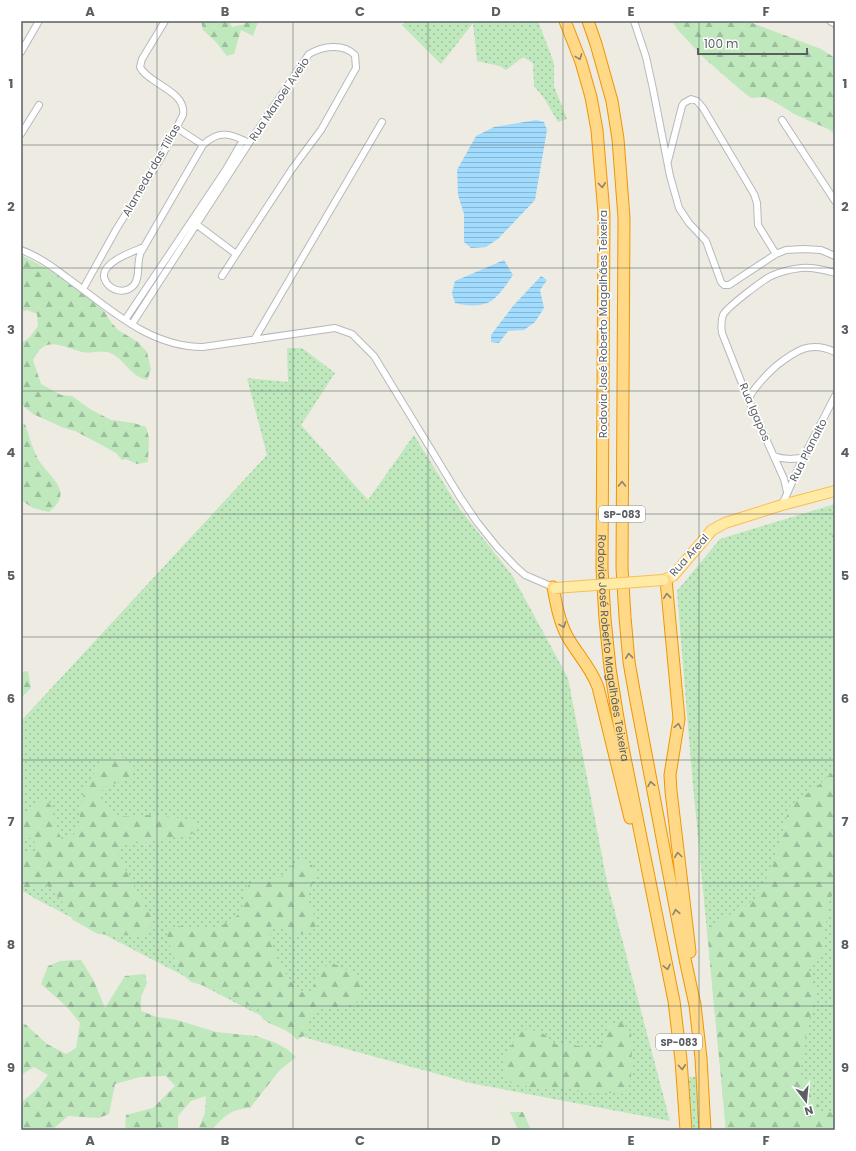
<svg xmlns="http://www.w3.org/2000/svg" width="856" height="1151" viewBox="0 0 856 1151" font-family="Poppins,sans-serif">
<style>
.grass{fill:url(#grass-dots)}
.forest{fill:url(#forest-firs)}
.water{fill:url(#water-rules)}
.lines{fill:none;stroke-linecap:round;stroke-linejoin:round}
.minor-casing{stroke:#b5b9bd;stroke-width:8}
.primary-casing{stroke:#fabf4f;stroke-width:12}
.motorway-casing{stroke:#f09600;stroke-width:13}
.minor{stroke:#fff;stroke-width:6}
.primary{stroke:#ffeba6;stroke-width:10}
.motorway{stroke:#ffd988;stroke-width:11}
.primary-bridge-casing{stroke:#fabf4f;stroke-width:12;stroke-linecap:butt}
.primary-bridge{stroke:#ffeba6;stroke-width:10}
.oneway{stroke:#8c846f}
.grid{fill:none;stroke:#5a5f64;stroke-width:1;stroke-opacity:0.55}
.labels{text-anchor:middle;dominant-baseline:central;stroke-width:3.5;stroke-linejoin:round;paint-order:stroke}
.shield{fill:#fff;stroke:#8c8f92;stroke-width:1}
.shield-label{font-size:10px;font-weight:bold;fill:#5a5f64}
.street-label{font-size:11px;fill:#5a5f64;stroke:#fff}
.neatline{fill:none;stroke:#5a5f64;stroke-width:1.5}
.grid-label{font-size:13px;text-anchor:middle;font-weight:bold;fill:#5a5f64}
</style>
<defs>
<pattern id="grass-dots" width="8" height="8" patternUnits="userSpaceOnUse"><rect width="8" height="8" fill="#bfe8bd"/><path d="M2 2h.1M6 6h.1" fill="none" stroke="#9ebf9d" stroke-width="1.8" stroke-linecap="round"/></pattern>
<pattern id="forest-firs" width="22" height="20" patternUnits="userSpaceOnUse"><rect width="22" height="20" fill="#bfe8bd"/><path d="M5 1l3.5 6h-7zM16 11l3.5 6h-7z" fill="#9ebf9d"/></pattern>
<pattern id="water-rules" width="6" height="5" patternUnits="userSpaceOnUse"><rect width="6" height="5" fill="#a1dcff"/><path d="M0 2.5h6" fill="none" stroke="#86b6d2"/></pattern>
</defs>
<rect width="100%" height="100%" fill="#eeebe2"/>
<path class="grass" d="M 406,21 L 538,21 L 554,63 L 554,86 L 567,119 L 558,122 L 544,98 L 534,86 L 533,63 L 523,57 L 506,70 L 500,66 L 477,61 L 473,23 L 441,64 L 402,25 Z
M 287,348 L 302,348 L 335,373 L 301,425 L 368,500 L 414,435 L 459,508 L 512,575 L 568,678 L 607,882 L 670,1121 L 470,1083 L 303,1037 L 240,1005 L 36,899 L 21,890 L 21,721 L 267,455 L 247,378 L 288,382 Z
M 835,504 L 835,1130 L 726,1130 L 692,775 L 677,591 L 720,539 Z
M 689,1077 L 698,1077 L 701,1130 L 690,1130 Z"/>
<path class="forest" d="M 201,21 L 229,21 L 232,27 L 245,24 L 244,21 L 262,21 L 258,22 L 253,36 L 241,30 L 234,54 L 227,56 L 216,42 L 203,30 Z
M 672,21 L 747,21 L 821,49 L 835,58 L 835,134 L 828,129 L 794,114 L 775,102 L 764,97 L 751,98 L 742,91 L 704,58 L 677,29 Z
M 21,255 L 70,281 L 87,295 L 94,303 L 104,311 L 110,321 L 118,330 L 138,342 L 147,352 L 151,370 L 147,380 C 143,379 139,377 136,375 C 126,368 121,357 110,353 C 102,349 91,354 83,352 C 62,348 46,333 33,360 L 41,384 L 61,395 L 72,396 L 90,409 L 111,420 L 134,423 L 146,427 L 149,438 L 148,462 L 137,464 L 126,459 L 122,460 L 116,453 L 96,442 L 75,431 L 64,428 L 33,414 L 21,404 L 21,343 L 29,338 L 38,326 L 37,314 L 27,310 L 21,312 Z
M 21,423 L 25,424 C 29,435 32,447 37,457 C 46,476 77,490 49,512 L 33,508 L 21,500 Z
M 835,523 L 835,557 L 831,530 Z
M 28,671 L 31,688 L 21,698 L 21,672 Z
M 123,756 L 134,767 L 132,778 L 107,786 L 99,793 C 102,800 108,811 116,814 C 126,819 136,815 146,815 C 164,815 181,818 198,823 L 192,834 L 142,843 L 129,843 L 117,848 L 120,859 L 153,921 L 148,931 L 142,936 L 98,934 L 73,920 L 63,903 L 47,885 L 31,888 L 21,886 L 21,852 L 37,852 L 34,841 L 24,834 L 21,823 L 28,811 L 45,799 L 52,807 L 56,829 L 62,839 L 73,836 L 79,824 L 81,804 L 86,786 L 102,761 Z
M 835,769 L 835,887 L 828,906 L 823,950 L 809,969 L 816,993 L 804,1043 L 801,1074 L 823,1113 L 835,1112 L 835,1130 L 726,1130 L 707,929 L 754,900 L 772,868 L 790,806 L 819,785 Z
M 300,860 L 312,865 L 316,876 C 308,893 304,902 317,918 L 315,929 L 305,933 L 292,935 L 282,929 L 271,926 L 270,940 L 278,962 L 298,992 L 310,992 L 316,981 L 320,969 L 332,963 C 353,972 362,977 362,1001 L 338,1008 L 326,1008 L 314,1012 L 309,1022 L 308,1033 L 297,1040 C 288,1028 276,1028 264,1020 C 261,1018 260,1012 258,1009 L 234,1000 L 224,994 L 202,985 L 191,982 L 182,974 L 177,964 L 172,953 L 166,931 L 178,926 L 206,929 L 218,928 L 238,915 L 243,905 L 245,894 L 249,884 L 260,880 L 272,879 L 284,876 L 291,867 Z
M 81,960 L 94,981 L 105,1008 L 125,976 L 145,974 L 147,983 L 141,997 L 141,1011 L 157,1017 L 177,1020 L 216,1032 L 256,1036 L 276,1043 L 287,1049 L 296,1057 L 279,1071 L 250,1108 C 231,1109 224,1116 212,1130 L 198,1130 L 205,1113 L 206,1096 L 191,1101 L 178,1116 L 178,1130 L 125,1130 L 126,1115 L 153,1108 L 175,1086 L 166,1076 L 140,1077 L 115,1084 L 109,1114 L 99,1118 L 68,1116 L 52,1130 L 21,1130 L 21,1103 L 38,1088 L 48,1075 L 34,1067 L 21,1075 L 21,1023 L 25,1024 L 47,1044 L 66,1054 L 76,1048 L 80,1023 L 67,1007 L 41,984 L 48,966 L 60,961 Z
M 621,1021 L 631,1032 L 632,1048 L 631,1077 L 625,1094 L 566,1089 L 534,1088 L 505,1081 L 502,1064 L 520,1029 L 540,1031 L 557,1045 L 572,1045 L 594,1048 L 604,1043 L 608,1025 Z
M 510,1112 L 523,1112 L 531,1130 L 518,1130 Z"/>
<path class="water" d="M 536,120 L 544,122 L 547,130 L 535,200 L 498,239 L 486,247 L 471,248 L 464,242 L 464,214 L 458,195 L 457,170 L 476,136 L 494,127 Z
M 504,260 L 513,275 C 508,282 502,292 495,298 C 485,308 467,306 455,303 L 452,293 L 455,281 Z
M 541,276 L 547,280 L 540,290 L 544,308 L 535,322 L 524,330 L 508,331 L 499,343 L 491,342 L 491,335 L 513,306 Z"/>
<g class="lines">
<g class="minor-casing">
<path id="minor" d="M 634,21 L 646,57 L 653,89 L 670,176 L 679,208 L 689,223 L 706,241 L 721,282 L 724,285 L 729,285 L 776,254 L 786,250 L 804,249 L 821,250 L 835,256
M 830,21 L 835,24
M 21,52 L 39,21
M 782,120 L 835,201
M 177,128 L 203,145
M 21,134 L 39,105
M 668,161 L 682,106 L 684,103 L 691,99 L 697,101 L 703,108 L 754,194 L 757,203 L 758,225 L 776,254
M 196,224 L 236,254
M 144,247 C 132,252 114,258 106,269 C 97,282 120,300 134,285 C 141,276 136,262 141,252 L 203,145 C 219,130 230,133 249,143
M 21,250 C 38,256 52,266 66,277 C 108,307 148,347 203,347 L 335,328 L 352,334 L 374,356 L 460,497 L 477,522 L 497,547 L 516,567 L 525,575 L 553,587
M 83,289 L 117,228 L 162,156 L 183,115 C 187,91 148,84 140,67 L 142,59 L 165,21
M 125,320 L 225,171 L 243,140
M 132,324 L 249,143 L 309,54 C 323,46 343,43 355,55 L 356,68 L 321,130 L 292,169 L 222,276
M 254,340 L 382,122
M 748,399 C 756,385 765,376 776,366 C 795,351 810,340 835,352
M 774,456 C 784,460 793,459 803,458
M 787,492 L 784,479 L 748,399 L 722,333 C 721,326 721,321 723,315 C 727,307 763,280 771,276 C 780,272 792,269 801,268 C 813,267 824,270 835,273
M 782,505 L 803,458 L 835,396"/>
</g>
<g class="primary-casing">
<path id="primary" d="M 663,580 L 673,576 L 712,530 L 725,523 L 782,505 L 835,491"/>
</g>
<g class="motorway-casing">
<g id="motorway">
<path id="s1" d="M 565,21 L 581,62 L 591,97 L 597,130 L 604,214 L 602,569 L 605,619 L 610,668 L 617,712 L 624,753 L 674,1001 L 681,1060 L 686,1130"/>
<path d="M 588,21 L 596,44 L 612,101 L 618,139 L 624,218 L 622,568 L 625,617 L 629,662 L 635,696 L 685,959 L 695,1005 L 701,1058 L 705,1130"/>
<path d="M 666,580 L 679,719 L 670,775 L 671,791 L 690,952"/>
<path d="M 553,587 C 556,603 559,621 567,636 C 577,654 590,666 598,687 L 630,818"/>
</g>
</g>
<use href="#minor" class="minor"/>
<use href="#primary" class="primary"/>
<use href="#motorway" class="motorway"/>
<g class="primary-bridge-casing">
<path id="primary-bridge" d="M 555,588 L 663,580"/>
</g>
<use href="#primary-bridge" class="primary-bridge"/>
</g>
<defs><path id="oneway-chevron" d="M-2-3.5L2.5 0L-2 3.5" fill="none" stroke-width="1.6" stroke-linecap="round" stroke-linejoin="round"/></defs>
<g class="oneway">
<use href="#oneway-chevron" transform="translate(579 57) rotate(70)"/>
<use href="#oneway-chevron" transform="translate(602 185) rotate(85)"/>
<use href="#oneway-chevron" transform="translate(622 484) rotate(-90)"/>
<use href="#oneway-chevron" transform="translate(667 596) rotate(-96)"/>
<use href="#oneway-chevron" transform="translate(563 625) rotate(69)"/>
<use href="#oneway-chevron" transform="translate(629 656) rotate(-96)"/>
<use href="#oneway-chevron" transform="translate(678 726) rotate(-81)"/>
<use href="#oneway-chevron" transform="translate(651 784) rotate(-101)"/>
<use href="#oneway-chevron" transform="translate(678 855) rotate(-97)"/>
<use href="#oneway-chevron" transform="translate(676 912) rotate(-101)"/>
<use href="#oneway-chevron" transform="translate(667 967) rotate(78)"/>
<use href="#oneway-chevron" transform="translate(682 1067) rotate(86)"/>
</g>
<path class="grid" d="M 157,21 L 157,1130M 293,21 L 293,1130M 428,21 L 428,1130M 563,21 L 563,1130M 699,21 L 699,1130M 21,145 L 835,145M 21,268 L 835,268M 21,391 L 835,391M 21,514 L 835,514M 21,637 L 835,637M 21,760 L 835,760M 21,883 L 835,883M 21,1006 L 835,1006"/>
<g class="labels">
<g class="shield">
<rect x="599" y="506" width="46" height="16" rx="3"/>
<rect x="656" y="1034" width="46" height="16" rx="3"/>
</g>
<g class="shield-label">
<text x="622" y="514">SP-083</text>
<text x="679" y="1042">SP-083</text>
</g>
<g class="street-label">
<text transform="translate(279 99) rotate(-56)">Rua Manoel Aveio</text>
<text transform="translate(151 170) rotate(-60)">Alameda das Tilias</text>
<text transform="translate(603 324) rotate(-90)">Rodovia José Roberto Magalhães Teixeira</text>
<text transform="translate(755 412) rotate(67)">Rua Igapos</text>
<text transform="translate(808 450) rotate(-63)">Rua Planalto</text>
<text transform="translate(689 555) rotate(-48)">Rua Areal</text>
<text stroke="none"><textPath href="#s1" startOffset="633">Rodovia José Roberto Magalhães Teixeira</textPath></text>
</g>
</g>
<rect width="856" height="1151" fill="none" stroke="#ffffff" stroke-width="44"/>
<g transform="translate(806 1101) rotate(164)" stroke="#ffffff" stroke-width="3" paint-order="stroke">
<path d="M0-3L7 15L0 10L-7 15Z" fill="#5a5f64"/>
<text y="-6" font-size="11" font-weight="bold" text-anchor="middle" fill="#5a5f64">N</text>
</g>
<path d="M698 48v6h109v-6" fill="none" stroke="#5a5f64" stroke-width="2"/>
<text x="704" y="48" font-size="12" fill="#5a5f64" stroke="#ffffff" stroke-width="3" paint-order="stroke">100 m</text>
<rect x="22" y="22" width="812" height="1107" class="neatline"/>
<g class="grid-label">
<text x="90" y="16">A</text>
<text x="225" y="16">B</text>
<text x="360" y="16">C</text>
<text x="496" y="16">D</text>
<text x="631" y="16">E</text>
<text x="766" y="16">F</text>
<text x="11" y="88">1</text>
<text x="845" y="88">1</text>
<text x="11" y="211">2</text>
<text x="845" y="211">2</text>
<text x="11" y="334">3</text>
<text x="845" y="334">3</text>
<text x="11" y="457">4</text>
<text x="845" y="457">4</text>
<text x="11" y="580">5</text>
<text x="845" y="580">5</text>
<text x="11" y="703">6</text>
<text x="845" y="703">6</text>
<text x="11" y="826">7</text>
<text x="845" y="826">7</text>
<text x="11" y="949">8</text>
<text x="845" y="949">8</text>
<text x="11" y="1072">9</text>
<text x="845" y="1072">9</text>
<text x="90" y="1145">A</text>
<text x="225" y="1145">B</text>
<text x="360" y="1145">C</text>
<text x="496" y="1145">D</text>
<text x="631" y="1145">E</text>
<text x="766" y="1145">F</text>
</g>
</svg>
